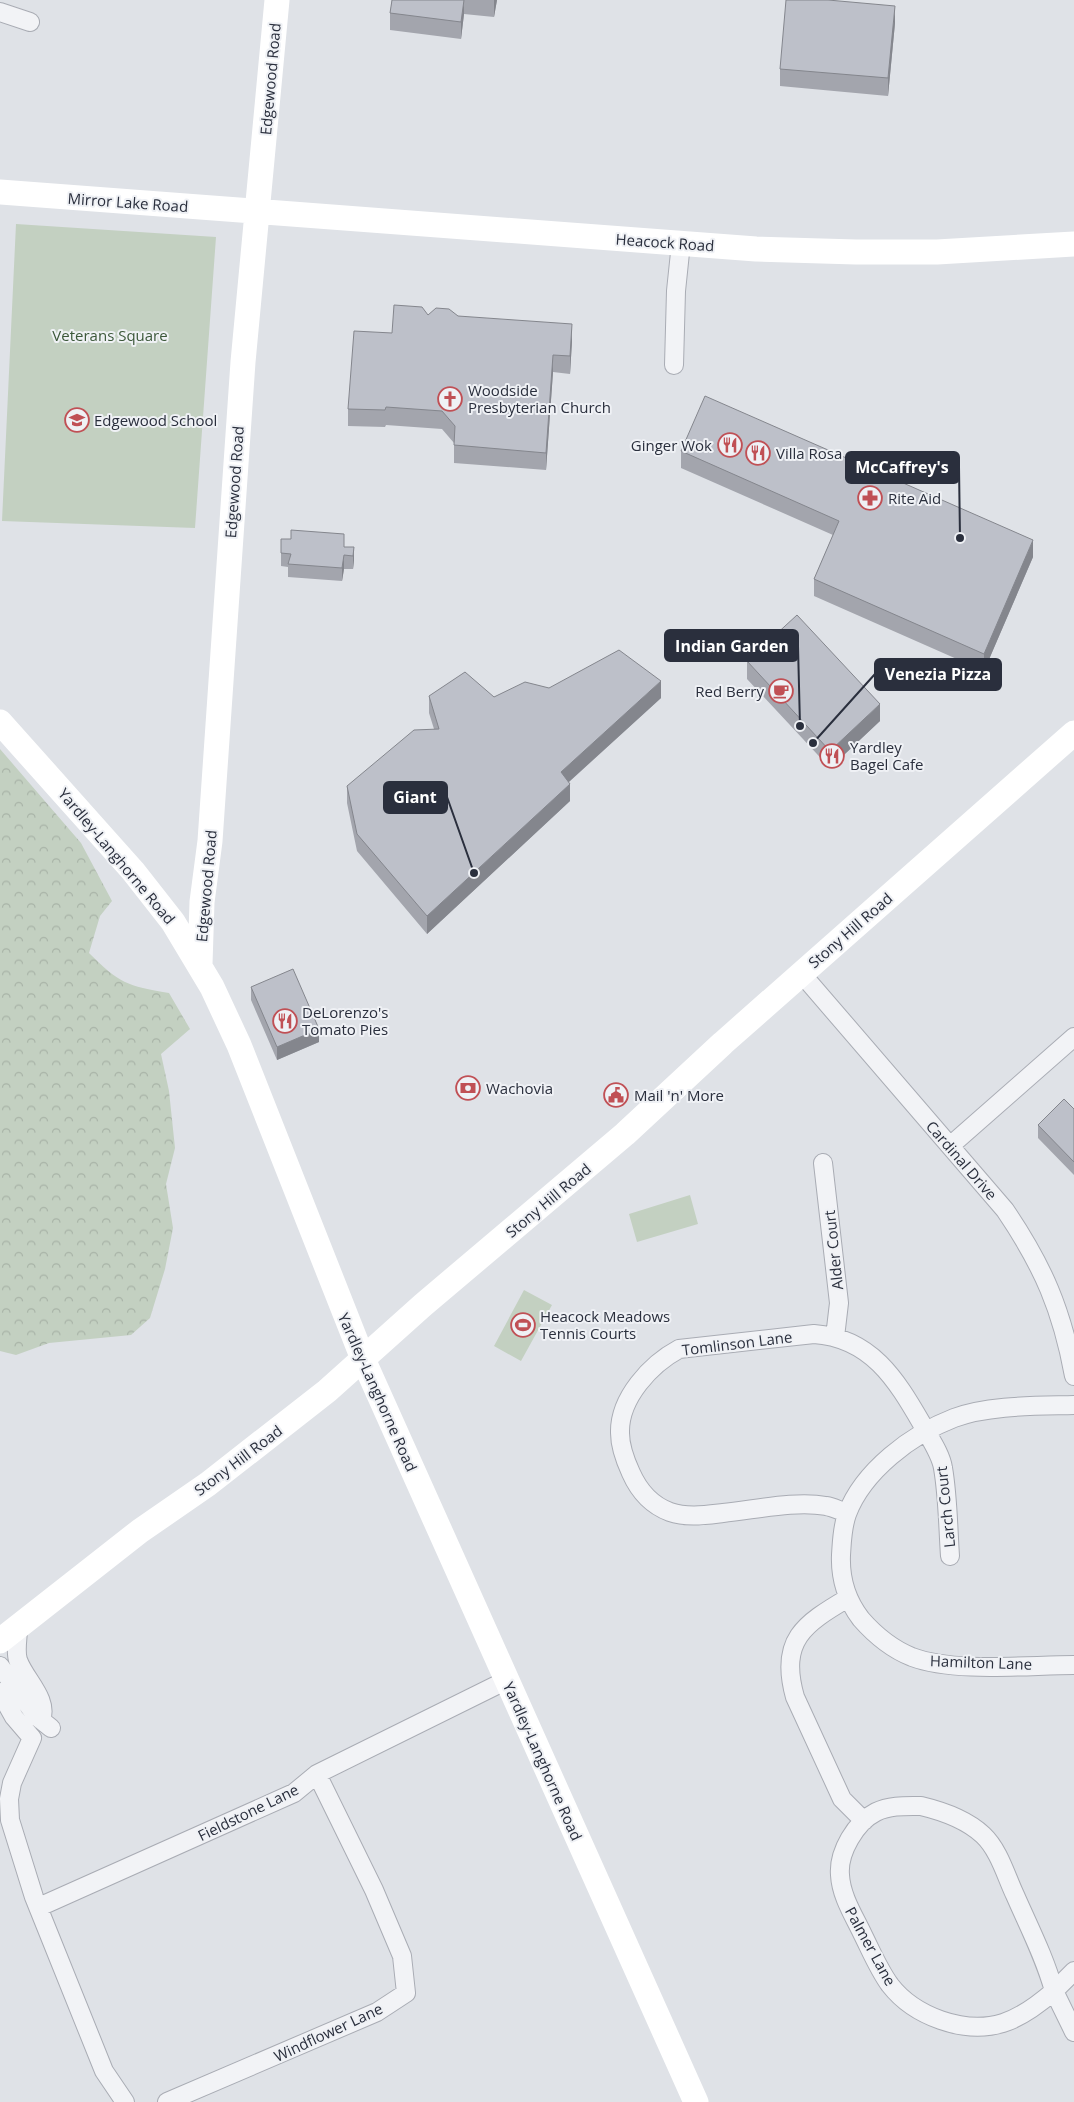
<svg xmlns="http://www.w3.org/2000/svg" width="1074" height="2102" viewBox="0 0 1074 2102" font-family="'Open Sans',sans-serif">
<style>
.green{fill:#c3d0c1}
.forest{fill:url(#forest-crowns)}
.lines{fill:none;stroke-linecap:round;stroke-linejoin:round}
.street-casing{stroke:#a9acb4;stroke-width:20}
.street{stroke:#f2f3f6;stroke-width:18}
.secondary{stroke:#fff;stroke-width:25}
.wall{fill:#a3a5ad}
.shaded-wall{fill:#84868d}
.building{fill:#bdc0c9;stroke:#84868d}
.labels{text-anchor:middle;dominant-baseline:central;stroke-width:4;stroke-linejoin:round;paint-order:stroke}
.street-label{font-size:15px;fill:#2a2f3d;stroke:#eff1f5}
.park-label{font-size:15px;fill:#3b5739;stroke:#eff1f5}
.poi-label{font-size:15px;fill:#2a2f3d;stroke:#eff1f5;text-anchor:start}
.leader{fill:none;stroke:#2a2f3d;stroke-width:2}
.callout-dot{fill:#2a2f3d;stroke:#eff1f5;stroke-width:2}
.callout{fill:#2a2f3d;stroke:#2a2f3d;stroke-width:2}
.callout-label{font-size:16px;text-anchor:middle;font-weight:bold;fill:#fff}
</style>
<defs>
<pattern id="forest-crowns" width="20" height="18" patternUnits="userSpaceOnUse" patternTransform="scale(1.25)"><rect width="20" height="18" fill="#c3d0c1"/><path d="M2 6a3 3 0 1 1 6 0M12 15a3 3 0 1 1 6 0" fill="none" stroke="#a8b3a7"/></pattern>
</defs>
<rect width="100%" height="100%" fill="#dfe2e7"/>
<path class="green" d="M 16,224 L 216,237 L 195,528 L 2,521 Z
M 690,1195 L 698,1224 L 637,1242 L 629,1214 Z
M 524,1290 L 552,1305 L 521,1361 L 494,1346 Z"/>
<path class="forest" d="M 0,749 L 81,843 L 112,901 L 100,916 L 89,953 C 119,983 127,986 169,993 L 190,1029 L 161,1054 L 169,1091 L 175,1148 L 166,1184 L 173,1228 L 165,1269 L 150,1318 L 131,1335 L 49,1343 L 16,1355 L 0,1351 Z"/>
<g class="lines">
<g class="street-casing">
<path id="street" d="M 0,12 L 30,22
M 674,365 L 676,291 L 681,243
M 801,973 L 1005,1210 C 1043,1266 1062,1310 1074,1376
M 950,1146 L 1074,1037
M 823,1163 L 839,1303 L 835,1337
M 1074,1405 C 1037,1406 988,1405 954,1418 C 912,1434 863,1471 847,1514 C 842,1528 842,1541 841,1555 C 840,1578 847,1601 861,1619 C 875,1635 892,1649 912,1657 C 955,1673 1028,1665 1074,1665
M 847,1513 C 840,1511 833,1507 826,1506 C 796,1500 754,1510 723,1513 C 706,1515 687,1518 670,1512 C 651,1505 639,1491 631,1473 C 625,1460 620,1447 620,1433 C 619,1398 651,1364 679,1349 L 814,1334 C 871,1338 896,1379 922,1424 C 929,1437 941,1454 943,1468 C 948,1497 948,1527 950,1556
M 848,1598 C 804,1624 779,1640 795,1697 L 842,1799 L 864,1821
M 18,1628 C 18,1638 15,1651 18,1660 C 25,1680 49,1699 41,1720
M 0,1666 L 36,1716 L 51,1728
M 0,1692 L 14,1717 L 32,1738 L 12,1783 L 9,1799 L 10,1820 L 34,1897 L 104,2071 L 125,2102
M 921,1806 C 942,1811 967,1820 983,1835 C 999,1850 1006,1876 1015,1895 C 1029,1927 1045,1958 1054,1991 C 1039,2004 1022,2017 1003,2023 C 964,2035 914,2016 890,1985 C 879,1970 871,1951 863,1935 C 854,1916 841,1896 840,1875 C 838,1852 856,1822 876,1812 C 890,1805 907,1806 921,1806 Z
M 39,1907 L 294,1793 L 317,1774 L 507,1680
M 1074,1971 L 1054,1991 L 1074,2032
M 167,2102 L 377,2012 L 406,1993 L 402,1956 L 374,1890 L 317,1774"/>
</g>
<use href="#street" class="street"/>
<path class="secondary" d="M 0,192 L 756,249 L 856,252 L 937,252 L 1074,244
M 0,722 L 133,871 L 173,922 L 212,987 L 239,1045 L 363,1359 L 696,2102
M 200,964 L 202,902 L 210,841 L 243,362 L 277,0
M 0,1641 L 140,1531 L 208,1484 L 327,1391 L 423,1305 L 625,1134 L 723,1043 L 1074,733"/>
</g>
<path class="wall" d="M 392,0 L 497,0 L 494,17 L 464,14 L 461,39 L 390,30 L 390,13 Z
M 895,23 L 888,96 L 780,86 L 780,69 Z
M 428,315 L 458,316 L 572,341 L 570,374 L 553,372 L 546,470 L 454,463 L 454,443 L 442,429 L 386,425 L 385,427 L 348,426 L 348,409 L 392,333 Z
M 681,451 L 1033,557 L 984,671 L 814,596 L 814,579 L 833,535 L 681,468 Z
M 344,547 L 354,547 L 354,560 L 353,569 L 344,569 L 342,581 L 288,577 L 288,567 L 281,566 L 281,553 Z
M 747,661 L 880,721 L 830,768 L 747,679 Z
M 549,688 L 661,698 L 569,782 L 570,801 L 427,934 L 357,851 L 347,803 L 347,786 L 434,729 L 429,713 L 429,696 L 494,697 Z
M 251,987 L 319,1042 L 277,1060 L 251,1000 Z
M 1074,1109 L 1074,1175 L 1038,1138 L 1038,1125 Z"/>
<path class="shaded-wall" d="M 464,0 L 464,14 L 461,39 L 461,22 Z
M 494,0 L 497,0 L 494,17 Z
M 895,6 L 895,23 L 888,96 L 888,78 Z
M 572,324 L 572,341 L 570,374 L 570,356 Z
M 553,355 L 553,372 L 546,470 L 546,453 Z
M 1033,540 L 1033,557 L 984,671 L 984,654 Z
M 354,547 L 354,560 L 353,569 L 353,556 Z
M 344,555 L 344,569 L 342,581 L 342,568 Z
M 661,681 L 661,698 L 561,789 L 561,772 Z
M 880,704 L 880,721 L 830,768 L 830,751 Z
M 570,784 L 570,801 L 427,934 L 427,916 Z
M 319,1029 L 319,1042 L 277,1060 L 277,1047 Z"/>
<path class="building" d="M 392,0 L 464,0 L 461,22 L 390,13 Z
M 786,0 L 828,0 L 895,6 L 888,78 L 780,69 Z
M 394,305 L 422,307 L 428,315 L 436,308 L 449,309 L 458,316 L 572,324 L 570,356 L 553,355 L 546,453 L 454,445 L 455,426 L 442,411 L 386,407 L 385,410 L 348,409 L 354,331 L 392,333 Z
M 705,396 L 1033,540 L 984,654 L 814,579 L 839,521 L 681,451 Z
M 291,530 L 344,534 L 344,547 L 354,547 L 353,556 L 344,555 L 342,568 L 288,564 L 291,554 L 281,553 L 281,539 L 291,539 Z
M 797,615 L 880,704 L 830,751 L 747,661 Z
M 619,650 L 661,681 L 561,772 L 570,784 L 427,916 L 357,834 L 347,786 L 414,730 L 439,729 L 429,696 L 465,672 L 494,697 L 525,682 L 549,688 Z
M 293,969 L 319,1029 L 277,1047 L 251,987 Z
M 1064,1099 L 1074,1109 L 1074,1162 L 1038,1125 Z"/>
<defs>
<g id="church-ring" transform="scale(1.25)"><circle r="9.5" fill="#eff1f5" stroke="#c05055" stroke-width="1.5"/><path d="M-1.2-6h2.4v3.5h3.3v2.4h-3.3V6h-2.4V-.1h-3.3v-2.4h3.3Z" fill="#c05055"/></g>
<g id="school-ring" transform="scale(1.25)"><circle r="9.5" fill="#eff1f5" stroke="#c05055" stroke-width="1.5"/><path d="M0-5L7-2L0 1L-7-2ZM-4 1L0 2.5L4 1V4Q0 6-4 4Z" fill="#c05055"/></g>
<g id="restaurant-ring" transform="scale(1.25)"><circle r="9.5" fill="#eff1f5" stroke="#c05055" stroke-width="1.5"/><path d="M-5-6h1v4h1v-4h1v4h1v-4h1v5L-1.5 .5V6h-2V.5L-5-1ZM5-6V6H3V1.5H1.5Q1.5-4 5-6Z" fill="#c05055"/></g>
<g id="pharmacy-ring" transform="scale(1.25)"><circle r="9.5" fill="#eff1f5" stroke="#c05055" stroke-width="1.5"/><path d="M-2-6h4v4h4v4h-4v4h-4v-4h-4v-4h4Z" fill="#c05055"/></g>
<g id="cafe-ring" transform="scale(1.25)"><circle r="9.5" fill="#eff1f5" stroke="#c05055" stroke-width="1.5"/><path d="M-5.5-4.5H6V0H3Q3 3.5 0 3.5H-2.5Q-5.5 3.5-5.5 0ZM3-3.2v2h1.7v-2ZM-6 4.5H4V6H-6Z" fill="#c05055"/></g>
<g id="bank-ring" transform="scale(1.25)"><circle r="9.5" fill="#eff1f5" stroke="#c05055" stroke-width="1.5"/><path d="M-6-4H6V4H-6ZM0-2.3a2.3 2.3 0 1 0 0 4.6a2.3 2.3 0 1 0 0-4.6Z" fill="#c05055"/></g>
<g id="civic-ring" transform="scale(1.25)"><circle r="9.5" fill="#eff1f5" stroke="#c05055" stroke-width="1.5"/><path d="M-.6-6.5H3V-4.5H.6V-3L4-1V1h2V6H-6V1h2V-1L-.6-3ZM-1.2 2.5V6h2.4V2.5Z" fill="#c05055"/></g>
<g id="stadium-ring" transform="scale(1.25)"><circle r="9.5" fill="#eff1f5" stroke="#c05055" stroke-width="1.5"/><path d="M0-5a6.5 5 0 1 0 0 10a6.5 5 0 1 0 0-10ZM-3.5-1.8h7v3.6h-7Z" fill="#c05055"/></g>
</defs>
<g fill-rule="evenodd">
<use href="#church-ring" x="450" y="399"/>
<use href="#school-ring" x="77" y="420"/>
<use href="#restaurant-ring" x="730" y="445"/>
<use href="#restaurant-ring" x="758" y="453"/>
<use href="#pharmacy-ring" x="870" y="498"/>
<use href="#cafe-ring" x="781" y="691"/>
<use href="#restaurant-ring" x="832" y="756"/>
<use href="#restaurant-ring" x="285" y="1021"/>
<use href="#bank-ring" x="468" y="1088"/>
<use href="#civic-ring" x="616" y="1095"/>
<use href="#stadium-ring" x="523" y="1325"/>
</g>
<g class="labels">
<g class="street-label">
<text transform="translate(270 79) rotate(-85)">Edgewood Road</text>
<text transform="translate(128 202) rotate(4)">Mirror Lake Road</text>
<text transform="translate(665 242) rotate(4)">Heacock Road</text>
<text transform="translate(234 482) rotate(-86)">Edgewood Road</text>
<text transform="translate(117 856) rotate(50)">Yardley-Langhorne Road</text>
<text transform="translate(206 886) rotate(-85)">Edgewood Road</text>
<text transform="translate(850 930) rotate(-41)">Stony Hill Road</text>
<text transform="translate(962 1160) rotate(49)">Cardinal Drive</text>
<text transform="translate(548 1200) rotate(-40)">Stony Hill Road</text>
<text transform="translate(833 1250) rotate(-96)">Alder Court</text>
<text transform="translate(737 1343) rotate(-7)">Tomlinson Lane</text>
<text transform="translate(378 1392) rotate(66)">Yardley-Langhorne Road</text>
<text transform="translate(238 1460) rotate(-37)">Stony Hill Road</text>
<text transform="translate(945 1507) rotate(-96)">Larch Court</text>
<text transform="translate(981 1662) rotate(2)">Hamilton Lane</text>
<text transform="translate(543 1761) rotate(66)">Yardley-Langhorne Road</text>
<text transform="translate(248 1812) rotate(-26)">Fieldstone Lane</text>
<text transform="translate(871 1946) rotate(61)">Palmer Lane</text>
<text transform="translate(328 2032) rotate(-25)">Windflower Lane</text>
</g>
<g class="park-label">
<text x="110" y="335">Veterans Square</text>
</g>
<g class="poi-label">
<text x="468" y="390">Woodside<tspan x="468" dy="17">Presbyterian Church</tspan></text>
<text x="94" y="420">Edgewood School</text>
<text x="712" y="445" text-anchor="end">Ginger Wok</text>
<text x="776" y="453">Villa Rosa</text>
<text x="888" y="498">Rite Aid</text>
<text x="764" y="691" text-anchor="end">Red Berry</text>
<text x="850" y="747">Yardley<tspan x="850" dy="17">Bagel Cafe</tspan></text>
<text x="302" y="1012">DeLorenzo's<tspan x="302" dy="17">Tomato Pies</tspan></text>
<text x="486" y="1088">Wachovia</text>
<text x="634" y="1095">Mail 'n' More</text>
<text x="540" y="1316">Heacock Meadows<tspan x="540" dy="17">Tennis Courts</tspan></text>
</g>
</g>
<path class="leader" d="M960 538L959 467M800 726L798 646M813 743L875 674M474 873L447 797"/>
<g class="callout-dot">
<circle cx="960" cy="538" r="5"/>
<circle cx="800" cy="726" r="5"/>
<circle cx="813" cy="743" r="5"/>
<circle cx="474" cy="873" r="5"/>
</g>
<g class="callout">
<rect x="846" y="452" width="113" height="31" rx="5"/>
<rect x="665" y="630" width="133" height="31" rx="5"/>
<rect x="875" y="659" width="126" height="31" rx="5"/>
<rect x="384" y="782" width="63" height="31" rx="5"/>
</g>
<g class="callout-label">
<text x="902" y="473">McCaffrey's</text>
<text x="732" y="652">Indian Garden</text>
<text x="938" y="680">Venezia Pizza</text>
<text x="415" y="803">Giant</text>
</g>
</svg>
